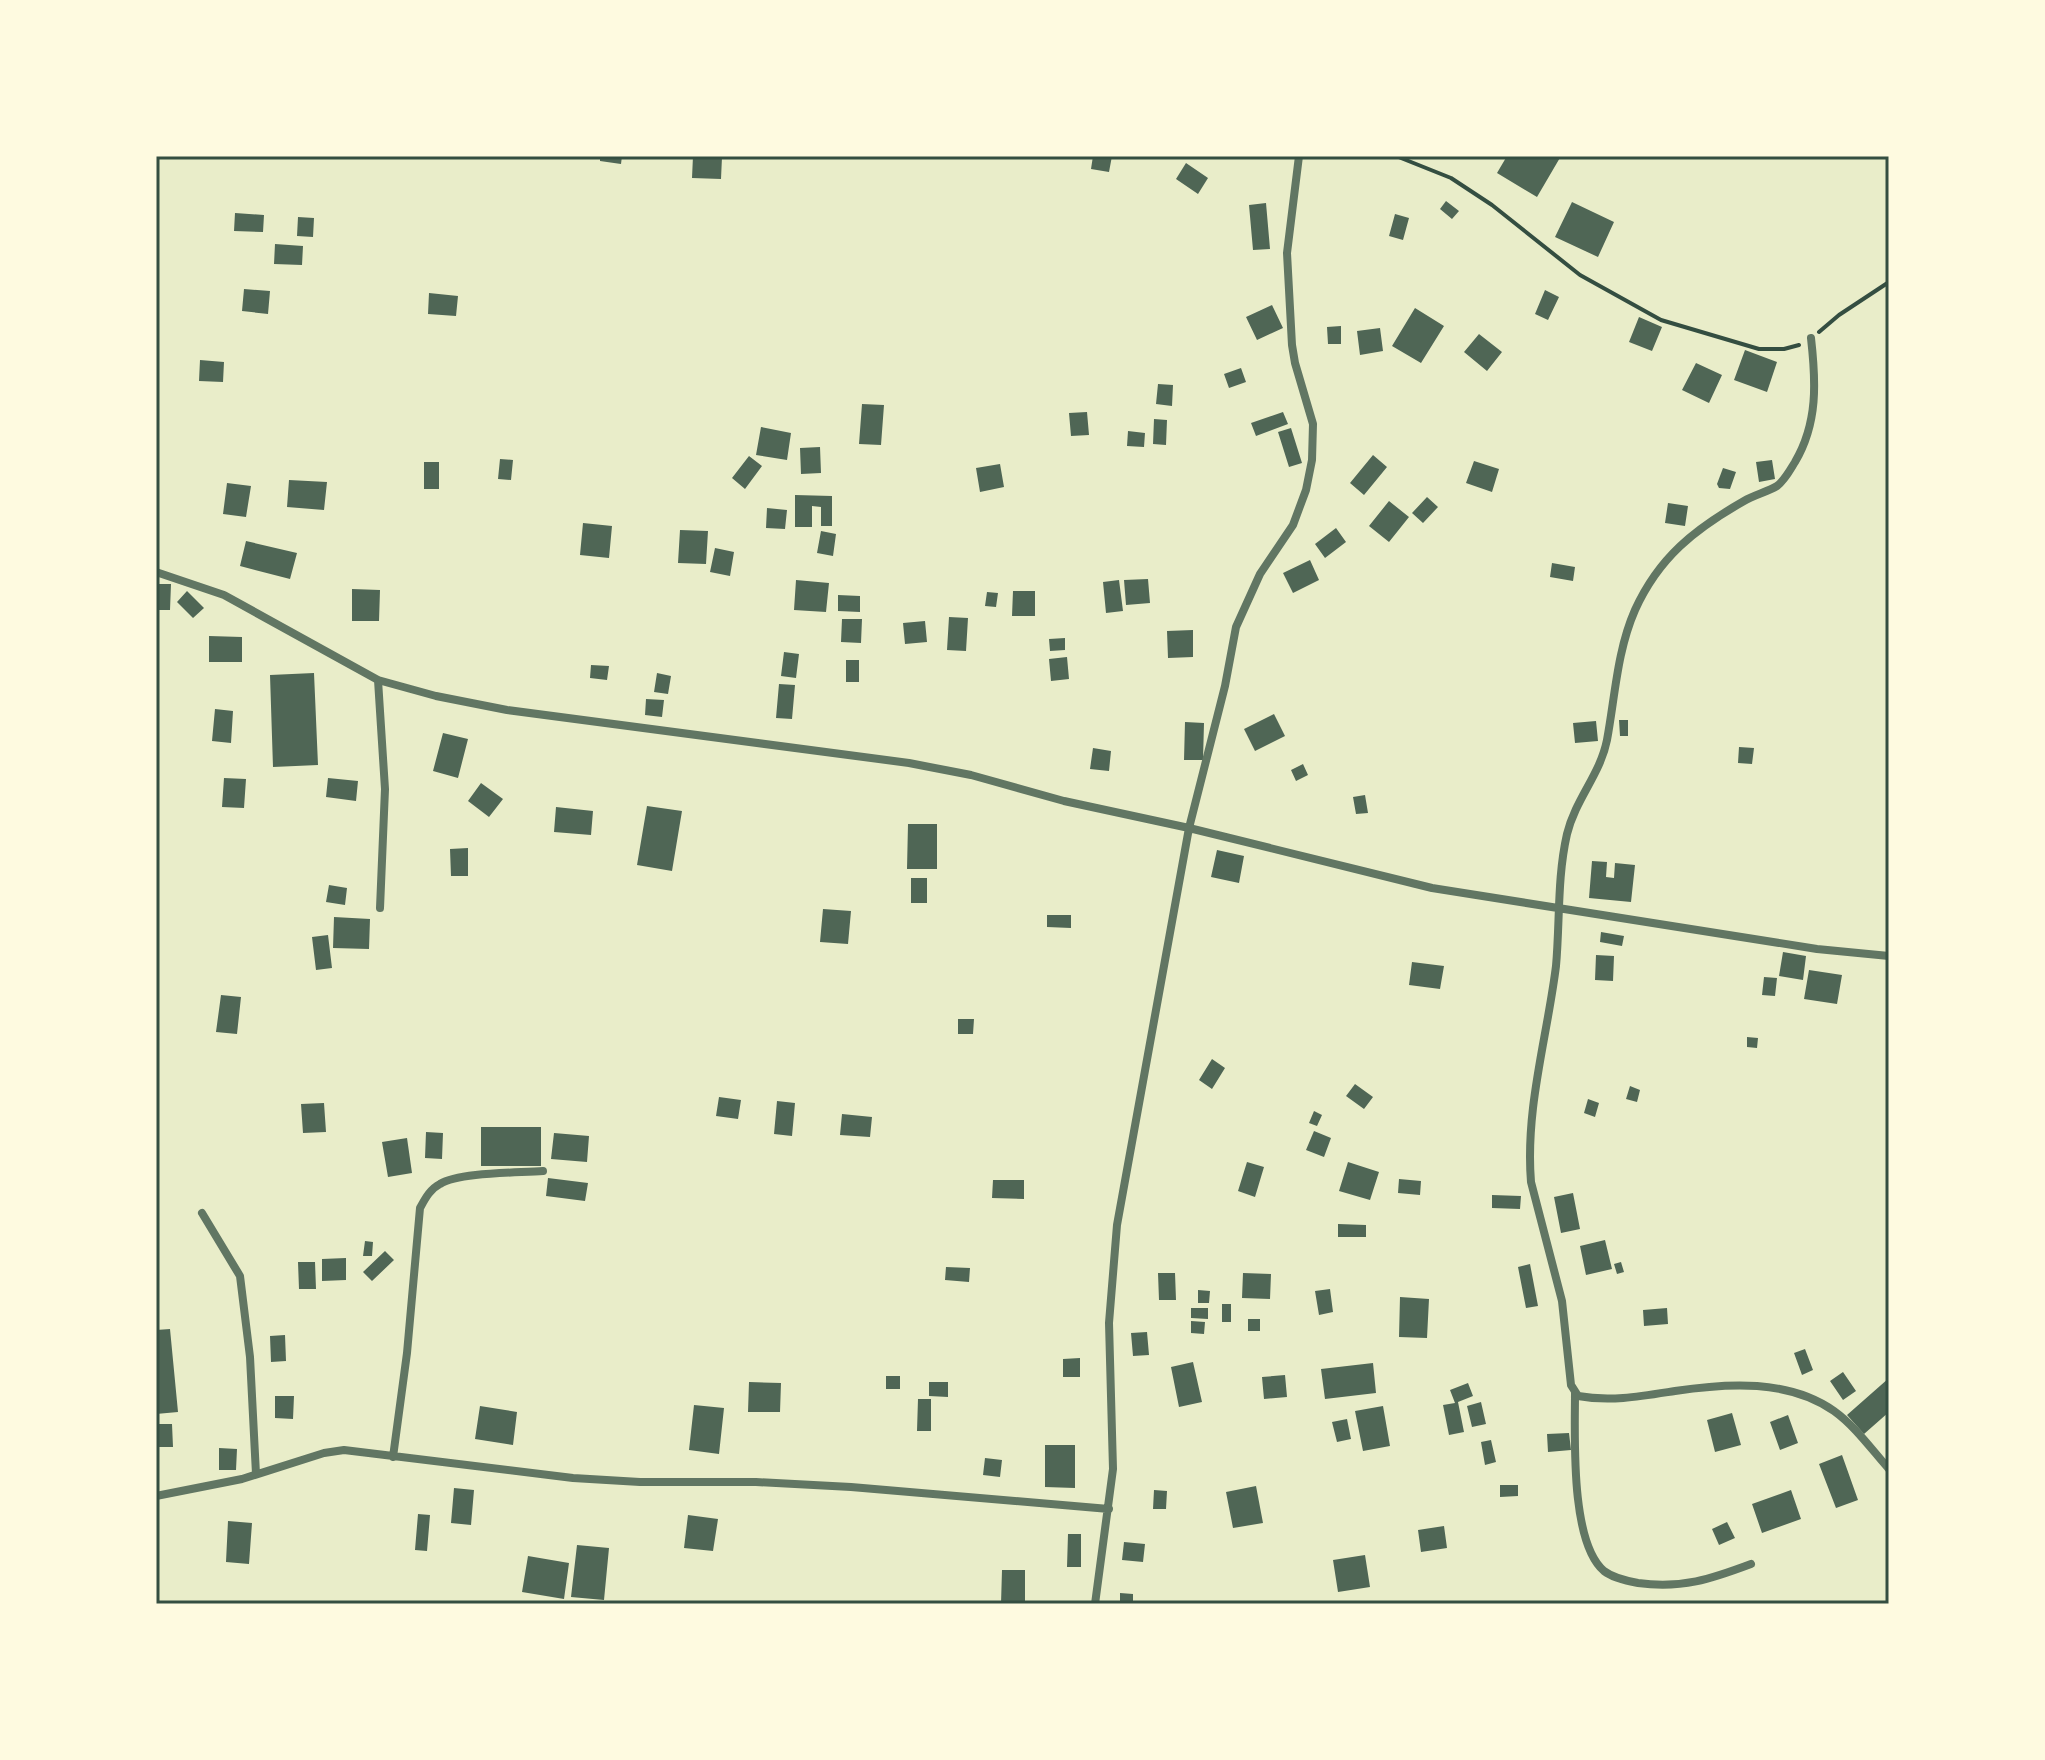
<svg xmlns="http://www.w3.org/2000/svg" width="2045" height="1760" viewBox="0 0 2045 1760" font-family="Quicksand,sans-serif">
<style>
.building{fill:#4f6655}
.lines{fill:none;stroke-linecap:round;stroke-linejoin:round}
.path{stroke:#344e41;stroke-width:4}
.minor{stroke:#617663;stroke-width:8}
.neatline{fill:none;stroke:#344e41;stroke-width:3}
</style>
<rect width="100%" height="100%" fill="#e9edc9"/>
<path class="building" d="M 600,156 L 622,156 L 621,164 L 600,161 Z
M 693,156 L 722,157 L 721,179 L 692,178 Z
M 1093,156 L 1112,156 L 1109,172 L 1091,169 Z
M 1507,156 L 1561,156 L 1537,197 L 1497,173 Z
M 1186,163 L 1208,178 L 1198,194 L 1176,179 Z
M 1446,201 L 1459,211 L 1452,219 L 1440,209 Z
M 1572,202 L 1614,222 L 1598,257 L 1555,237 Z
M 1266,203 L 1270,249 L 1253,250 L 1249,205 Z
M 235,213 L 264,215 L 263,232 L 234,231 Z
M 1395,214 L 1409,218 L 1403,240 L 1389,236 Z
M 298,217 L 314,218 L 313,237 L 297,236 Z
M 275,244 L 303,246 L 302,265 L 274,264 Z
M 244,289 L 270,291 L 268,314 L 242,311 Z
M 1545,290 L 1559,297 L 1548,320 L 1535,314 Z
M 429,293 L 458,296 L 456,316 L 428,314 Z
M 1272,305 L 1283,328 L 1257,340 L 1246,317 Z
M 1415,308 L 1444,326 L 1421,363 L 1392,346 Z
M 1639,317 L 1662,327 L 1652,351 L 1629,342 Z
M 1341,326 L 1341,344 L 1328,344 L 1327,327 Z
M 1380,328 L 1383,351 L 1360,355 L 1357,331 Z
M 1479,334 L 1502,352 L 1487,371 L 1464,352 Z
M 1745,350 L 1777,362 L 1767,392 L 1734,380 Z
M 200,360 L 224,362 L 223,382 L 199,381 Z
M 1696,363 L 1722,375 L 1709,403 L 1682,390 Z
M 1241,368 L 1246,382 L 1229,388 L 1224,374 Z
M 1158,384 L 1173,385 L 1172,406 L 1156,404 Z
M 862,404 L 884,405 L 881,445 L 859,444 Z
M 1087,412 L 1089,435 L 1071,436 L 1069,413 Z
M 1283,412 L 1288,424 L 1256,436 L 1251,423 Z
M 1154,419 L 1167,420 L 1166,445 L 1153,444 Z
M 761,427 L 791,433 L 787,460 L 756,455 Z
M 1291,428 L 1302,463 L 1289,467 L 1278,432 Z
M 1128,431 L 1145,433 L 1144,447 L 1127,446 Z
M 820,447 L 821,473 L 801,474 L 800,448 Z
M 1373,455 L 1387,467 L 1364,495 L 1350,483 Z
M 749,456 L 762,466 L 745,489 L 732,478 Z
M 500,459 L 513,460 L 511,480 L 498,479 Z
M 1772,460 L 1775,479 L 1759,482 L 1756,462 Z
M 1474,461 L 1499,469 L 1492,492 L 1466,483 Z
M 424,462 L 439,462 L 439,489 L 424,489 Z
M 1000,464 L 1004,487 L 980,492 L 976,468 Z
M 1723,468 L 1736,472 L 1730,489 L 1719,488 L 1717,484 Z
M 289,480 L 327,482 L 324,510 L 287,507 Z
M 227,483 L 251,486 L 246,517 L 223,514 Z
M 795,495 L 832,496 L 832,526 L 821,526 L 821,507 L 812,506 L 812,527 L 795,527 Z
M 1427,497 L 1438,507 L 1423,523 L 1412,513 Z
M 1389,501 L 1409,517 L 1389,542 L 1369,526 Z
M 1668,503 L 1688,506 L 1685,526 L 1665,523 Z
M 767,508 L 787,510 L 785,529 L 766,528 Z
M 583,523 L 612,526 L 609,558 L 580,555 Z
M 1336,528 L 1346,542 L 1325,558 L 1315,544 Z
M 680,530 L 708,531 L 706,564 L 678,563 Z
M 821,531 L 836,534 L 833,556 L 817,553 Z
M 246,541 L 297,553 L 290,579 L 240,566 Z
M 715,548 L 734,552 L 730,576 L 710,572 Z
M 1310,560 L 1319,580 L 1293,593 L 1283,573 Z
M 1552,563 L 1575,567 L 1573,581 L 1550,577 Z
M 1148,579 L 1150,603 L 1126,605 L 1124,580 Z
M 796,580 L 829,583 L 826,612 L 794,610 Z
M 1119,580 L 1123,611 L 1106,613 L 1103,582 Z
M 156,584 L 171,584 L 170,610 L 156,610 Z
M 352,589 L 380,590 L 379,621 L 352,621 Z
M 187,591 L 204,608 L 193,618 L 177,602 Z
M 1013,591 L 1035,591 L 1035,616 L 1012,616 Z
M 987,592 L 998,593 L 996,607 L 985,606 Z
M 838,595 L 860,596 L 860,612 L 838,611 Z
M 949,617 L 968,618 L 966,651 L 947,650 Z
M 842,619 L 862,619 L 861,643 L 841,642 Z
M 925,621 L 927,642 L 905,644 L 903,623 Z
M 1193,630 L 1193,657 L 1168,658 L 1167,631 Z
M 209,636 L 242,637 L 242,662 L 209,662 Z
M 1065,638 L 1065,650 L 1050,651 L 1049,639 Z
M 784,652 L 799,654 L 796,678 L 781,676 Z
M 1067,657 L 1069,679 L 1051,681 L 1049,659 Z
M 846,660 L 859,660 L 859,682 L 846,682 Z
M 591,665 L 609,666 L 607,680 L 590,678 Z
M 314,673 L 318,765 L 273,767 L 270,675 Z
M 657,673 L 671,676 L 668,694 L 654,692 Z
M 779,684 L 795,685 L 792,719 L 776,718 Z
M 646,699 L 664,700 L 662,717 L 645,715 Z
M 215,709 L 233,711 L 231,743 L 212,741 Z
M 1274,714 L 1285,736 L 1255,751 L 1244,729 Z
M 1619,720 L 1628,720 L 1628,736 L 1620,736 Z
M 1596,721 L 1598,741 L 1575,743 L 1573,723 Z
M 1185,722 L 1204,723 L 1203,760 L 1184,760 Z
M 443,733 L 468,739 L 458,778 L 433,771 Z
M 1739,747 L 1754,748 L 1752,764 L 1738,763 Z
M 1093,748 L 1111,751 L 1109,771 L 1090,769 Z
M 1303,764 L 1308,775 L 1296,781 L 1291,770 Z
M 224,778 L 246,779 L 244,808 L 222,807 Z
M 328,778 L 358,781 L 356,801 L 326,797 Z
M 481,783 L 503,799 L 489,817 L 468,801 Z
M 1365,795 L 1368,813 L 1356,814 L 1353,797 Z
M 647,806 L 682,811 L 672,871 L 637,865 Z
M 556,807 L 593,811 L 591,835 L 554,832 Z
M 908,824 L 937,824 L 937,869 L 907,869 Z
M 468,848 L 468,876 L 451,876 L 450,849 Z
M 1217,850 L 1244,856 L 1239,883 L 1211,877 Z
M 1592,861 L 1607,862 L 1606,877 L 1614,878 L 1615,863 L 1635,865 L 1631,902 L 1589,898 Z
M 911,878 L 927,878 L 927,903 L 911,903 Z
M 329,885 L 347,888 L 345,905 L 326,902 Z
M 823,909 L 851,911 L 848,944 L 820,942 Z
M 1047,915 L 1071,915 L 1071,928 L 1047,927 Z
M 334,917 L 370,919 L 369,949 L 333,948 Z
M 1601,932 L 1624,936 L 1622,946 L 1600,942 Z
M 328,935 L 332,968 L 316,970 L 312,937 Z
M 1783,952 L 1806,956 L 1803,980 L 1779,976 Z
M 1596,955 L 1614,956 L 1613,981 L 1595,980 Z
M 1412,962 L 1444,966 L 1440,989 L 1409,985 Z
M 1809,970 L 1842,975 L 1837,1004 L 1804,999 Z
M 1764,977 L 1777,978 L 1775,996 L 1762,995 Z
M 221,995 L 241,997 L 237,1034 L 216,1032 Z
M 958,1019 L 974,1019 L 973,1034 L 958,1034 Z
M 1747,1037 L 1758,1038 L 1757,1048 L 1747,1047 Z
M 1212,1059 L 1225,1068 L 1212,1089 L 1199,1080 Z
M 1355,1084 L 1373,1097 L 1364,1109 L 1346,1096 Z
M 1630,1086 L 1640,1090 L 1637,1102 L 1626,1099 Z
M 719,1097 L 741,1100 L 738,1119 L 716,1116 Z
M 1588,1099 L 1599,1103 L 1595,1117 L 1584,1113 Z
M 777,1101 L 795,1103 L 792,1136 L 774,1134 Z
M 324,1103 L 326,1132 L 303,1133 L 301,1104 Z
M 1314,1111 L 1322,1115 L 1317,1126 L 1309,1123 Z
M 842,1114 L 872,1117 L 870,1137 L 840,1135 Z
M 481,1127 L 541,1127 L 541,1166 L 481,1166 Z
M 1314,1131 L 1331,1138 L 1324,1157 L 1306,1150 Z
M 426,1132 L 443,1133 L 442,1159 L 425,1158 Z
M 554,1133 L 589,1136 L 587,1162 L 551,1159 Z
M 407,1138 L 412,1173 L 388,1177 L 382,1142 Z
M 1247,1162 L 1264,1167 L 1255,1197 L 1238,1191 Z
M 1348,1162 L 1379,1172 L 1370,1200 L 1339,1191 Z
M 548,1178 L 588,1183 L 585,1201 L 546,1196 Z
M 1399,1179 L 1421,1181 L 1420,1195 L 1398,1193 Z
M 993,1180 L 1024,1180 L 1024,1199 L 992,1198 Z
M 1573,1193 L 1580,1229 L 1561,1233 L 1554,1197 Z
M 1492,1195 L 1521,1196 L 1520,1209 L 1492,1208 Z
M 1338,1224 L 1366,1225 L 1366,1237 L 1338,1237 Z
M 1605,1240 L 1612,1269 L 1586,1275 L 1580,1246 Z
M 365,1241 L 373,1242 L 372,1256 L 363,1256 Z
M 385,1251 L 394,1260 L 372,1281 L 363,1272 Z
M 346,1258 L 346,1280 L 322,1281 L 322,1259 Z
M 298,1262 L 315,1262 L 316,1289 L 299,1289 Z
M 1621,1262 L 1624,1272 L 1617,1274 L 1614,1264 Z
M 1530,1264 L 1538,1306 L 1526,1308 L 1518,1267 Z
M 946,1267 L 970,1268 L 969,1282 L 945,1280 Z
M 1158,1273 L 1175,1273 L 1176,1300 L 1159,1300 Z
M 1243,1273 L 1271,1274 L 1270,1299 L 1242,1298 Z
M 1330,1289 L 1333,1312 L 1319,1315 L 1315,1291 Z
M 1198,1290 L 1210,1291 L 1209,1303 L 1198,1303 Z
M 1400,1297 L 1429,1299 L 1427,1338 L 1399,1337 Z
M 1222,1304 L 1231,1304 L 1231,1322 L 1222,1322 Z
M 1191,1308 L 1208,1308 L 1208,1319 L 1191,1318 Z
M 1667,1308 L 1668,1324 L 1644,1326 L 1643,1310 Z
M 1248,1319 L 1260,1319 L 1260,1331 L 1248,1331 Z
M 1191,1321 L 1205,1322 L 1204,1334 L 1191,1333 Z
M 170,1329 L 178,1412 L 156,1414 L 156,1330 Z
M 1147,1332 L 1149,1355 L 1133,1356 L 1131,1333 Z
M 285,1335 L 286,1361 L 271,1362 L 270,1336 Z
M 1805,1349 L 1813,1370 L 1802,1375 L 1794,1353 Z
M 1080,1358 L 1080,1377 L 1063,1377 L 1063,1359 Z
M 1193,1362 L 1202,1402 L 1179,1407 L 1171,1367 Z
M 1373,1363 L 1376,1393 L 1325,1399 L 1321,1369 Z
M 1843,1372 L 1856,1391 L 1843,1400 L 1830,1381 Z
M 1285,1375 L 1287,1397 L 1264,1399 L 1262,1377 Z
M 886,1376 L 900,1376 L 900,1389 L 886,1389 Z
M 1889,1378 L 1889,1412 L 1864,1434 L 1847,1415 Z
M 749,1382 L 781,1383 L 780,1412 L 748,1412 Z
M 929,1382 L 948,1382 L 948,1397 L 929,1396 Z
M 1468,1383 L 1473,1396 L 1458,1402 L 1464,1432 L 1449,1435 L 1443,1405 L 1455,1403 L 1450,1390 Z
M 275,1396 L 294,1396 L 293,1419 L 275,1418 Z
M 918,1399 L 931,1399 L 931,1431 L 917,1431 Z
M 1481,1402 L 1486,1424 L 1472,1427 L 1467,1406 Z
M 694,1405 L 724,1408 L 719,1454 L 689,1450 Z
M 480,1406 L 517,1412 L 513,1445 L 475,1439 Z
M 1383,1406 L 1390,1446 L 1363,1451 L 1355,1411 Z
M 1732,1413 L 1741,1445 L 1715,1452 L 1707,1420 Z
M 1788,1415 L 1798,1443 L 1780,1450 L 1770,1422 Z
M 1347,1419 L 1351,1439 L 1337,1442 L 1332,1422 Z
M 156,1424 L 172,1424 L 173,1447 L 156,1447 Z
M 1569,1433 L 1571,1450 L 1548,1452 L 1547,1434 Z
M 1491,1440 L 1496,1462 L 1485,1465 L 1481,1442 Z
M 1045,1445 L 1075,1445 L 1075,1488 L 1045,1487 Z
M 219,1448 L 237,1449 L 236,1470 L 219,1470 Z
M 1842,1455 L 1858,1500 L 1836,1508 L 1819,1464 Z
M 985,1458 L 1002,1460 L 1000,1477 L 983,1475 Z
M 1500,1485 L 1518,1485 L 1518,1496 L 1500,1497 Z
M 1256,1486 L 1263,1523 L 1233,1528 L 1226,1492 Z
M 454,1488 L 474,1490 L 471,1525 L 451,1523 Z
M 1154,1490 L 1167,1491 L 1166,1509 L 1153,1509 Z
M 1791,1490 L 1801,1519 L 1762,1533 L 1752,1504 Z
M 418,1514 L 430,1515 L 427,1551 L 415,1550 Z
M 688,1515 L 718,1519 L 713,1551 L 684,1548 Z
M 228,1521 L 252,1523 L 249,1564 L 226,1562 Z
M 1727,1522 L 1735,1538 L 1719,1545 L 1712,1529 Z
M 1444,1526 L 1447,1548 L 1421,1552 L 1418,1530 Z
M 1068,1534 L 1081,1534 L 1081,1567 L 1067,1567 Z
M 1124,1542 L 1145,1544 L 1143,1562 L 1122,1560 Z
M 577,1545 L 609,1548 L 604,1600 L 571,1597 Z
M 1365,1555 L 1370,1587 L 1338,1592 L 1333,1560 Z
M 528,1556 L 569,1563 L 564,1599 L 522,1592 Z
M 1002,1570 L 1025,1570 L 1025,1604 L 1001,1604 Z
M 1120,1593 L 1133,1594 L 1133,1604 L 1120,1604 Z"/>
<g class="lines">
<path class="path" d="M 1396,156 L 1451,178 L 1492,205 L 1580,275 L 1661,320 L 1759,349 L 1784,349 L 1799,345
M 1819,332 L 1839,315 L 1889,282"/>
<path class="minor" d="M 1811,338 C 1816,382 1818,423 1795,462 C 1790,470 1785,480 1777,486 C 1767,492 1754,495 1744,501 C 1695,529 1659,557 1635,610 C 1617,651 1615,697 1607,740 C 1600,775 1576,798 1567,834 C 1557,878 1560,922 1556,966 C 1547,1038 1525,1109 1531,1182 L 1562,1301 L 1571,1385 L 1578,1396 C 1611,1402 1643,1396 1675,1391 C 1727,1383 1789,1379 1834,1411 C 1855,1426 1872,1450 1889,1469
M 156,572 L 224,595 L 378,680 L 436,696 L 507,710 L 909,763 L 971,775 L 1064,801 L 1189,828 L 1432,888 L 1817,949 L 1889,956
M 378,680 L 385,789 L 380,908
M 202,1213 L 240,1276 L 250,1357 L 256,1474
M 1575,1393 C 1575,1435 1570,1542 1604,1571 C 1613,1578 1627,1581 1638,1583 C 1682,1589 1711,1579 1751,1564
M 393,1457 L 407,1353 L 420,1208 C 425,1199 430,1189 440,1184 C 459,1172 519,1173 543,1171
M 156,1496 L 242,1479 L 324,1453 L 344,1450 L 573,1478 L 640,1482 L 756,1482 L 851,1487 L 1109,1509
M 1095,1604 L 1113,1469 L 1109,1323 L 1117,1225 L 1189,828 L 1225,686 L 1236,627 L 1260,574 L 1293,525 L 1306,490 L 1312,460 L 1313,424 L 1295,363 L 1292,345 L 1287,253 L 1299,156"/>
</g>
<rect width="2045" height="1760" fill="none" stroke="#fefae0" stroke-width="316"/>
<rect x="158" y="158" width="1729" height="1444" class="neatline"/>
</svg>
